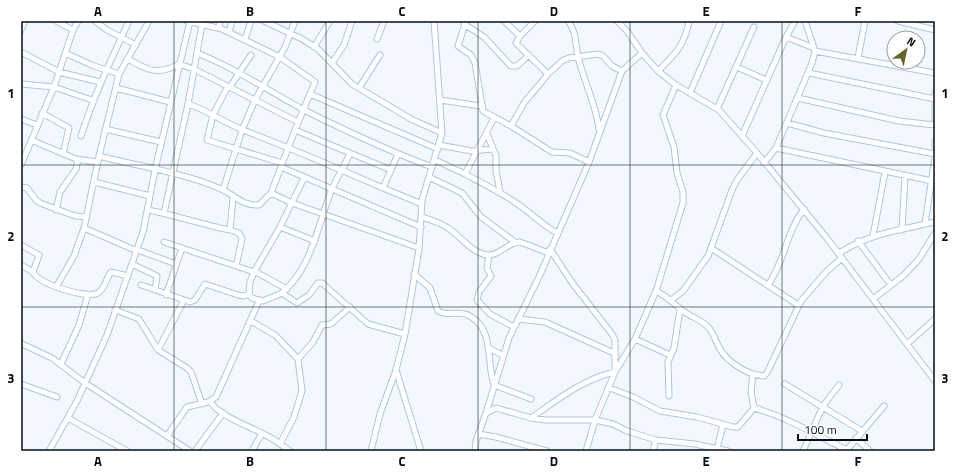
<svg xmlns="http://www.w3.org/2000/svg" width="956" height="472" viewBox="0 0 956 472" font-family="'Titillium Web',sans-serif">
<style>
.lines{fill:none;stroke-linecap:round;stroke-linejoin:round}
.minor-casing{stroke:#adc6e2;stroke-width:7}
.minor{stroke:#fff;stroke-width:5}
.grid{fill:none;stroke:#060d17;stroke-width:1;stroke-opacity:0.55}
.neatline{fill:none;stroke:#060d17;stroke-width:1.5}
.grid-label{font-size:13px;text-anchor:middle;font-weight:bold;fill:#060d17}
</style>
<rect width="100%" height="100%" fill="#f3f8fe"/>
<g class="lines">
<g class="minor-casing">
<path id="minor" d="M 56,21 L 73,30
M 95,21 L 107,30 L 136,45
M 149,21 L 119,74 L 99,156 C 137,166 185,173 221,189 C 235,195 242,206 259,205 L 271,193 L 295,130 L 315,82 L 280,57 L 222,29 L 187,21
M 264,21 L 302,39 L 318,49 L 352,84 L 411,119 L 442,133
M 466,21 L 458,46 L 471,55 L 475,63 L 483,111 L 511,126 L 552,152 L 570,153 L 589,162
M 504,21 L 520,36
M 535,21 L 520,36 L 516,43 L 548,74
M 568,21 C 577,32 575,44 578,57 C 584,82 596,104 599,129
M 617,21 L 627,31 L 642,53 L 658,71 L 676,85 L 719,110 L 757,153 L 826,237 L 935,381
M 898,21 L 935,30
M 464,24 L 484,37 L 511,66 L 517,66 L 529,55
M 219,27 L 220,21
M 21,30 L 25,21
M 229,32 L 232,21
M 786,37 L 814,48
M 245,39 L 251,21
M 377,39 L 384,21
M 314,47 L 330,21
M 815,51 L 935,73
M 23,53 L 59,72 L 100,82
M 65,53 L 94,66 L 119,74
M 197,53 C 235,68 269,91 304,110 C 346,131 389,151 432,167
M 858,58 L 865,21
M 128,59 C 147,70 158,76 179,64 L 194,69 L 298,122
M 332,63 L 344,45 L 352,21
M 737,67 L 766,80
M 658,71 C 675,54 685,45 689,21
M 809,73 L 935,99
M 21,84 L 54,87 L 92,100
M 228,86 L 213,115 L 207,140 L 282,163
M 230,87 L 251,55
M 116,88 L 170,102
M 359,88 L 380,55
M 690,93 L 721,21
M 935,93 L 935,120
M 310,94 L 438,149
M 798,98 L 899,121 L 935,125
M 440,100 L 481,106
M 188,104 C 207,110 223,122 243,130 C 290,148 337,168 383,188 L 398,154
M 717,109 L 754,27
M 42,113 L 69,128 L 63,154
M 21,119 L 37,125
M 787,123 L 824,133 L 935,154
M 511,126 L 524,103 L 548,74 L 562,61 L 569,58 L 598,54 L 603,56 L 612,66 L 622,71
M 105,129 L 161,142
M 487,134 L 496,156 L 496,170 L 500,192
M 81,136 C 94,95 111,60 129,21
M 742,136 L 786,37 L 795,21
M 31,140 L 76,159 L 97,162
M 935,141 L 935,146
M 439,145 L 472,151 L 493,149
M 776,148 L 932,181
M 350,153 L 391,170
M 435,160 L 465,174 L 494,118
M 764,163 L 776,148 L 812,63 L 815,51 L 805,21
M 21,165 L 54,87 L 73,30 L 78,21
M 281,167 L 421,227
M 465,174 C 486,185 503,193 522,207 C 534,216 544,226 557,233
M 429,177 L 462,193 L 481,217 L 515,242
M 94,182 L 150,196
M 21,187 L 27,188 L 36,200 L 40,203 L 75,216 L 87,217
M 383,188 L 422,204
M 223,190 L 242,130 L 255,100 L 285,47 L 295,21
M 271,193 L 292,203 L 419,248
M 233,198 L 230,230 L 239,233 L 242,239 L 236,266 L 254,272 L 250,282 L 249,294 L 252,298 L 263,301 L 282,293 L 297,303 L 309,295 L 318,283 L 322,283 L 368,324 L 405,334
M 56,210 L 60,192 L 76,169 L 78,159
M 148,210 C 175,215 202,225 230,230
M 164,213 L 188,104 L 202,24
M 422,217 C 431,220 439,222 448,228 C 460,235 473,255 489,255 C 500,255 508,242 520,242 L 549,253
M 925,224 L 935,222
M 280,227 L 315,241
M 84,228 L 137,251
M 902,230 L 905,176
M 873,236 L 885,172
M 858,241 L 891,285
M 164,242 L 236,266
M 21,245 L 39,255 L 33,272 C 38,284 86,299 98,293 C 105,289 106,278 111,272 L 128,276
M 711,248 L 798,305
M 138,250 L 176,264
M 839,253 C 870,234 891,232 925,224 L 935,157
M 489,255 L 487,268 L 491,276 L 479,292 L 477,300 L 490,314 L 514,327
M 132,264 L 157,276 L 155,290
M 21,265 L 33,272
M 254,271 L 287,289
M 254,272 L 280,227 L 304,178
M 414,274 L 430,288 L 438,311 C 447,317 458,310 468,315 C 495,328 486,362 494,385 L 531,399
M 141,285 L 190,302 L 195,300 L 205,284 L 238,295 L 244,296 L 249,294
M 768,285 C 785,261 786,232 804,209
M 56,287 L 74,256 L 84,228 L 99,156
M 656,291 C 669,297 675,306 686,313 C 694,318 703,321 709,328 C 713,333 715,339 718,345 C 724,359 739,369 753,374 L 751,392 L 754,408
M 282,293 C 313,266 317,226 332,189 C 337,177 345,166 350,153 L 295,130
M 166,295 L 182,248
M 873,299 L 903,276 L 919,259 L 935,233
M 671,300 L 683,291 L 708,256 L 732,190 L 737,180 L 757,153
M 115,310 L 139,319 L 158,350 L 187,368 L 191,372 L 202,404
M 518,319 L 545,322 L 616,354
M 251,321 L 275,335 L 298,359 L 302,391 L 294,417 L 280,444
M 635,339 L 670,355
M 22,344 L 52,358 L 85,383 L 190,451
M 907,344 L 935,319
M 489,348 L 502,355
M 158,350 L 184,300
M 298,359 L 313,342 L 322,325 L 331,324 L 350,307
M 61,364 L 79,325 L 88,294
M 396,370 L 421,451
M 753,374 L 764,376 L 767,373 L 801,301 L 826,272 L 842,258
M 21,384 L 57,397
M 785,384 L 862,431
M 610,388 L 633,397 L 660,411 L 697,417 L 733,427 L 738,427 L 754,408 C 787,417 816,435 847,450
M 669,396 L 668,362 L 674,348 L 680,309
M 210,401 C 217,416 255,428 269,437 C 277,441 283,446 290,451
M 486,413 L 496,408 L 531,418 L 546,420 L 595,420 L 615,372 L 615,340 L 612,334 L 573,284 L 550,249
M 68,418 L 127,451
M 531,418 C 557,400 583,379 615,372 L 635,339 L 656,291 L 683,203 L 683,192 L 677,173 L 674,147 L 663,115 L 676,85
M 478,434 L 496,437 L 547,451
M 167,436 L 187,407 L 208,402 L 216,397 L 259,301
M 856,438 L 870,451
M 717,449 L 723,425
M 49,451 L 77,401 L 107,335 L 143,232 L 155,170 L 190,21
M 195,451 L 223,413
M 252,451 L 262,433
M 371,451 L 380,414 L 396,370 L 405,334 L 419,249 L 422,200 L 442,133 L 434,21
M 475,451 L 476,441 L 486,413 L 509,338 L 539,277 L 589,162 L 622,71 L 642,53
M 586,451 L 595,420 L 613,424 L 627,431 L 656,440 L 695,444 L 728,451
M 653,451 L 656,440
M 803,451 L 823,406 L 839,385
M 846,451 L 884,406"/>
</g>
<use href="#minor" class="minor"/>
</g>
<path class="grid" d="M 174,21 L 174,451M 326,21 L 326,451M 478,21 L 478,451M 630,21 L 630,451M 782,21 L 782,451M 21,165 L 935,165M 21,307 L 935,307"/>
<rect width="956" height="472" fill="none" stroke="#ffffff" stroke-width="44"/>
<g transform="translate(906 50) rotate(33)"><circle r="19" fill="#ffffff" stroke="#9b9ea2"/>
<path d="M0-3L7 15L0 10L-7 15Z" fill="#686430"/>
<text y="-6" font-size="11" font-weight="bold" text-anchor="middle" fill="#060d17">N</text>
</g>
<path d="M798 434v6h69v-6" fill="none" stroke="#060d17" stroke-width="2"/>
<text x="804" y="434" font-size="12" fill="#060d17" stroke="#ffffff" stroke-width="3" paint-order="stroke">100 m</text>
<rect x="22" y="22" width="912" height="428" class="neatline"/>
<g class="grid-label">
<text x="98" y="16">A</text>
<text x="250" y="16">B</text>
<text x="402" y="16">C</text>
<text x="554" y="16">D</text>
<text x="706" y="16">E</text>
<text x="858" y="16">F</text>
<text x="11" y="98">1</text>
<text x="945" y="98">1</text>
<text x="11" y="241">2</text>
<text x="945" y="241">2</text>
<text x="11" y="383">3</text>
<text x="945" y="383">3</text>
<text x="98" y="466">A</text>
<text x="250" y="466">B</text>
<text x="402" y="466">C</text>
<text x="554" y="466">D</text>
<text x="706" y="466">E</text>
<text x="858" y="466">F</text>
</g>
</svg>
